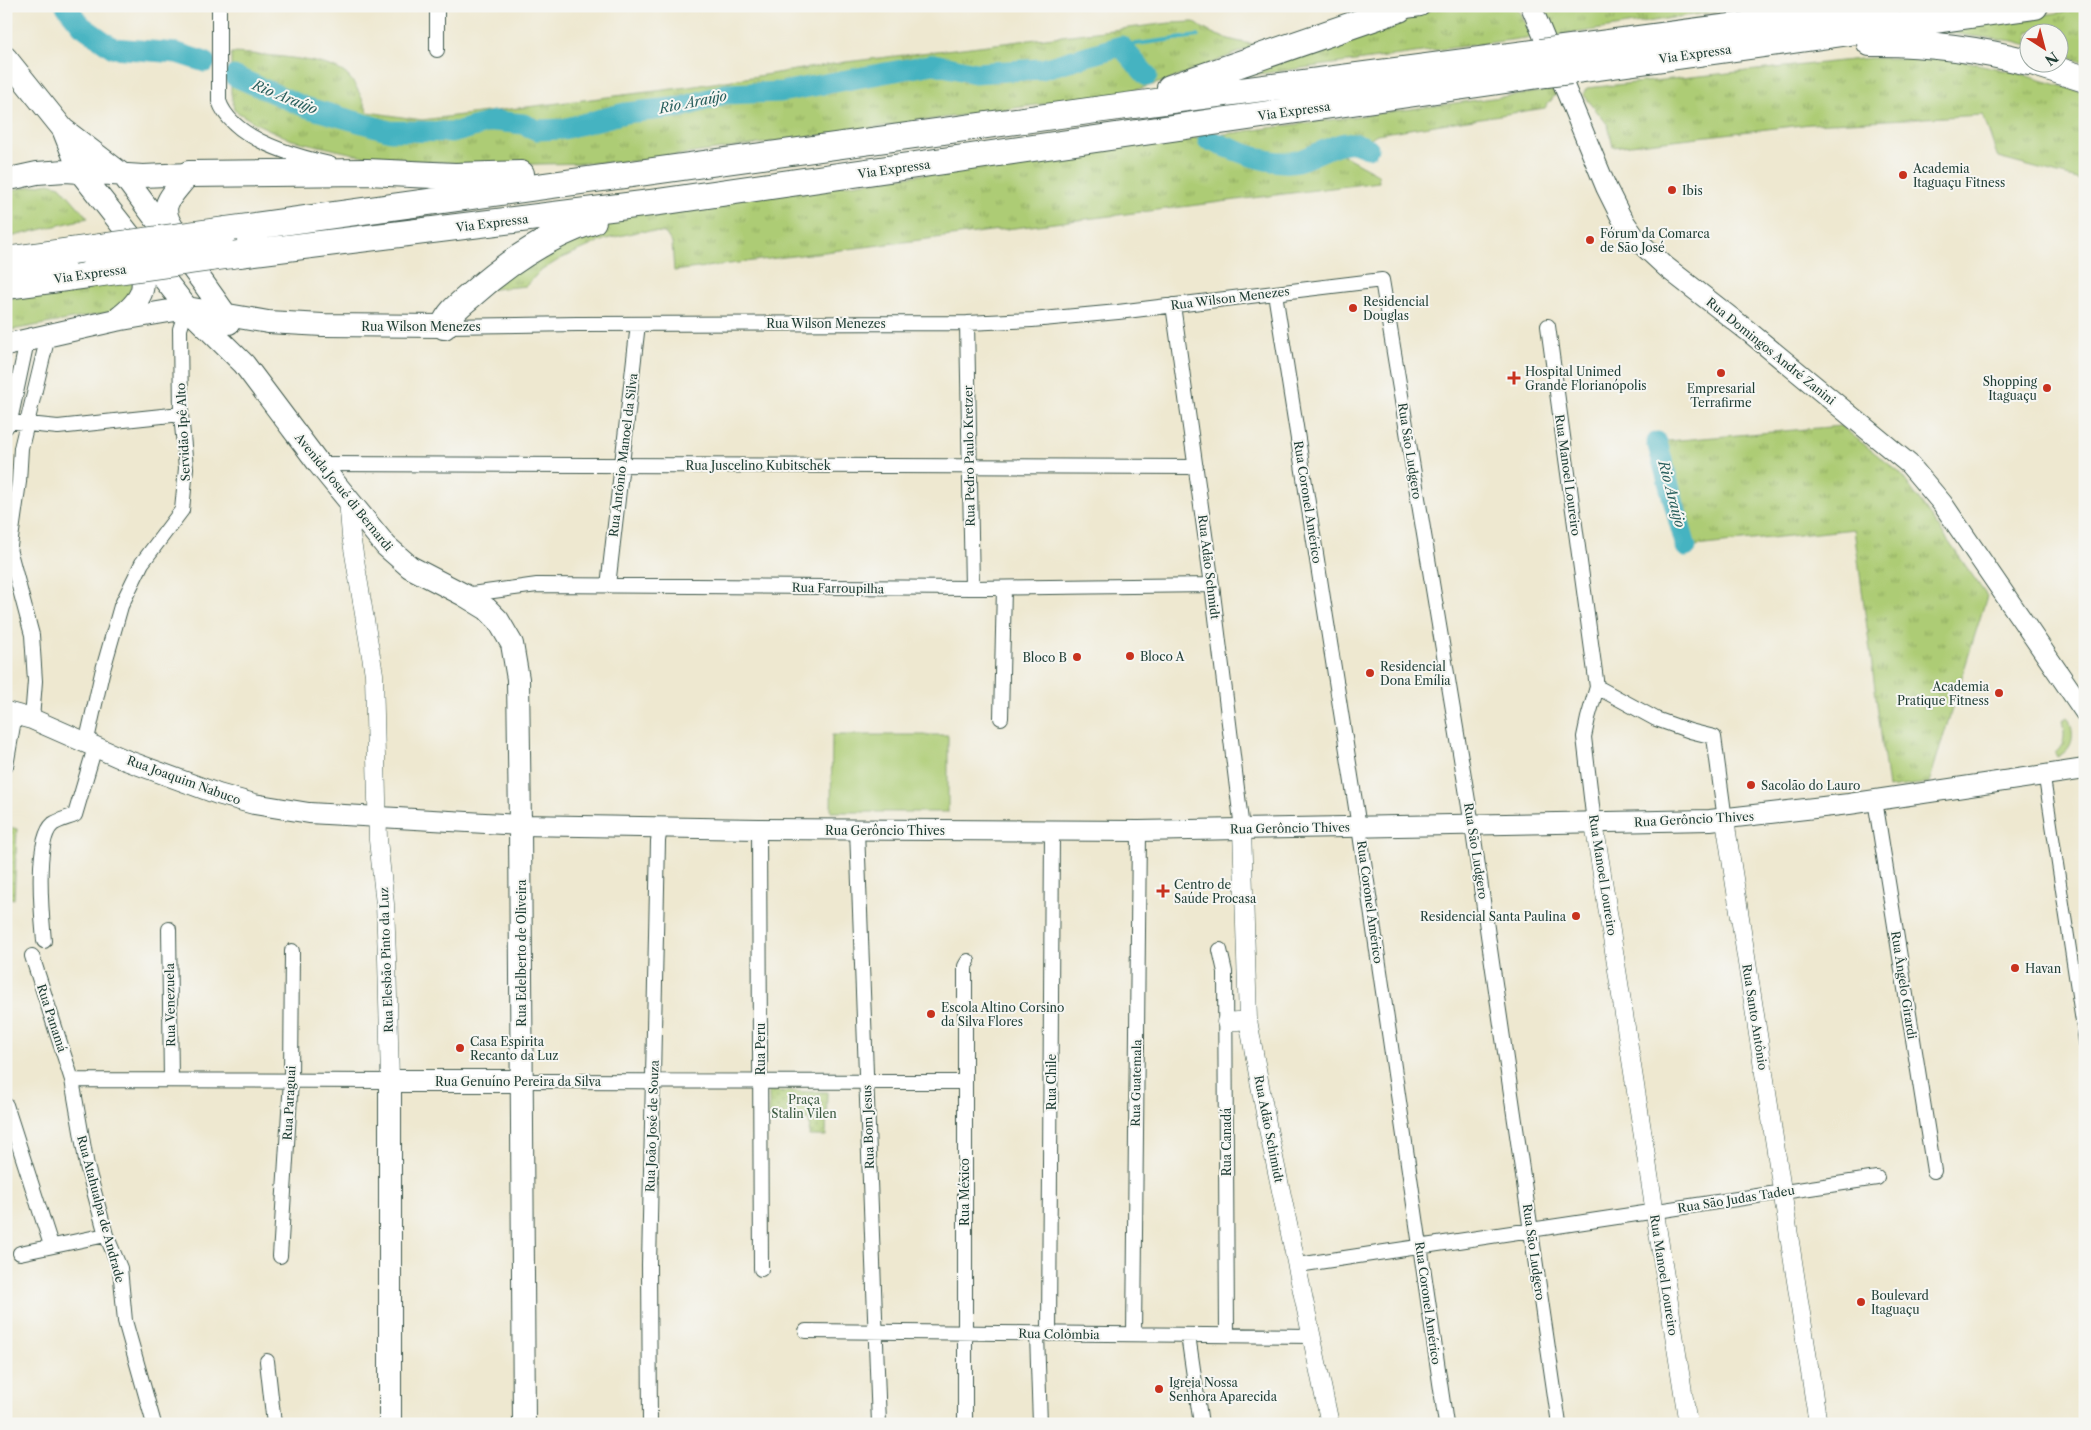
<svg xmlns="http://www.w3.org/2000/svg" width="2091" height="1430" viewBox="0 0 2091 1430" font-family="'Libre Caslon Text',serif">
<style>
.grass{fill:url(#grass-tufts);stroke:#668454}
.park{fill:url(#park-dots);stroke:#668454}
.garden{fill:#adcc74;stroke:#668454}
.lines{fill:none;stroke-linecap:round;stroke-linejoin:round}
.stream{stroke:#45b3c1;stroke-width:4}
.river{stroke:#45b3c1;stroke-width:21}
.pedestrian-casing{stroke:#3e574b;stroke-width:13}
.minor-casing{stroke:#3e574b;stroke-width:16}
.tertiary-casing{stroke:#3e574b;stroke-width:19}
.secondary-casing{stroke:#3e574b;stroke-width:22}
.primary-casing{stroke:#3e574b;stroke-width:24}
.motorway-casing{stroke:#3e574b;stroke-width:28}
.pedestrian{stroke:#fff;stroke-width:11}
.minor{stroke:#fff;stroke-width:14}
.tertiary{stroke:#fff;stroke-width:18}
.secondary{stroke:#fff;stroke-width:20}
.primary{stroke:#fff;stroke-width:22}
.motorway{stroke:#fff;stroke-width:26}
.motorway-bridge-casing{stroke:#3e574b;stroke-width:28;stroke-linecap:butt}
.motorway-bridge{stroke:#fff;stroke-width:26}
.poi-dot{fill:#c8321e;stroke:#f6f6f2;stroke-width:2}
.labels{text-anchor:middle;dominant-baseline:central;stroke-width:4;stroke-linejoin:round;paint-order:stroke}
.street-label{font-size:12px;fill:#1f3d34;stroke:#f6f6f2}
.poi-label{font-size:12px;fill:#1f3d34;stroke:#f6f6f2;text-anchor:start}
.park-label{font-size:12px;fill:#3b5a41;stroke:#f6f6f2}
.water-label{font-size:14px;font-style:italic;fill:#2a605e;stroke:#f6f6f2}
</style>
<defs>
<pattern id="grass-tufts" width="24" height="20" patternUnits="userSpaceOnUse" patternTransform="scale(1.25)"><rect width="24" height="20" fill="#adcc74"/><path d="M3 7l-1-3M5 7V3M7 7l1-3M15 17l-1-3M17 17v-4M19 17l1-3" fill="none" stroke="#8ca760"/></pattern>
<pattern id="park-dots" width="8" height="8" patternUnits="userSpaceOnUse" patternTransform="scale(1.25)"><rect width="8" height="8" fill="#adcc74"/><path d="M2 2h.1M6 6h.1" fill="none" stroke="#8ca760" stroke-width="1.8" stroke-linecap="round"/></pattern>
</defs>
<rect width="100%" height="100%" fill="#f6f6f2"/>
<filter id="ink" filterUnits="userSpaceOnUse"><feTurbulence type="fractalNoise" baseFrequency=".02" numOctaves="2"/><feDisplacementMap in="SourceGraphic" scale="10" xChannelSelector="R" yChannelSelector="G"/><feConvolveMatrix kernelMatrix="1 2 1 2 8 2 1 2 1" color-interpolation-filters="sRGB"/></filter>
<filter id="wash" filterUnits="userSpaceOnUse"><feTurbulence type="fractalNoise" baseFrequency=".0096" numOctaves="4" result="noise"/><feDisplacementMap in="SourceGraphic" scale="20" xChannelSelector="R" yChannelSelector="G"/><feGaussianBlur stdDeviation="1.12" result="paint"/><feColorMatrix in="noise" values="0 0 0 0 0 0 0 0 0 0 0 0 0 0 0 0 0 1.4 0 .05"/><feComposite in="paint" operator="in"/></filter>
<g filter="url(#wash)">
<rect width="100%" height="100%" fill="#eee8d0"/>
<path class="grass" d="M 1464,6 L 1516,6 L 1533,37 L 1244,76 L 1343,36 L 1429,10 Z
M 1544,6 L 1750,6 L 1556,36 Z
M 2085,9 L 2085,63 L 2059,54 L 2058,32 L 2028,32 L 2028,45 L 2014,41 L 1928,31 Z
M 1194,22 C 1213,37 1234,41 1257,45 L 1169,80 L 1129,92 L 637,161 L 591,163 L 488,165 L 372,158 L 292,140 L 255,123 L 234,110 L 231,93 L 231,53 C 256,54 330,58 347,75 C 357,85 362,99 368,112 L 422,120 L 688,87 L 846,62 L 1170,23 Z
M 1870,58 L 1952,58 L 2017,73 L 2085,93 L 2085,181 L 1998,158 L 1983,115 L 1810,124 L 1613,147 L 1608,125 L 1583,94 L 1587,88 Z
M 1560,89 L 1545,108 L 1377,134 L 1343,155 L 1378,174 L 1379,182 L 674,271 L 672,243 L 665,233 L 641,231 L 606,239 L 560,259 L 539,272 L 526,286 L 484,290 L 589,227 L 627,214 Z
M 49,183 L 60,186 L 88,218 L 6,238 L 6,191 Z
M 135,277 L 128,299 L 117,311 L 6,331 L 6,299 Z
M 1841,426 L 1900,473 L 1987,596 L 1929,783 L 1888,788 L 1854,529 L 1686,547 L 1657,442 Z
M 2068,717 C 2075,734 2075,748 2057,757 L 2055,753 C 2066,744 2065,734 2062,720 Z"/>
<path class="park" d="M 6,826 L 17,829 L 14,899 L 6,897 Z
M 769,1091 L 827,1092 L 826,1136 L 809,1136 L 810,1120 L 769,1119 Z"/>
<path class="garden" d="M 832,735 L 948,735 L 948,812 L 831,812 Z"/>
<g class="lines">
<path class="stream" d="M 1121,46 L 1198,36"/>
<path class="river" d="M 66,6 L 82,26 L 113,48 L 177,53 L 205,62
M 234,76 L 305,107 L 390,131 L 456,132 L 494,121 L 523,124 L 537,130 L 563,129 L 625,113 L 682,107 L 725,94 L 781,92 L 934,64 L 975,73 L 1042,69 L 1121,46 L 1147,76
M 1208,140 C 1234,149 1263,164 1290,162 C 1310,161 1333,141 1353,143 C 1358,143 1363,147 1368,148
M 1657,442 L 1686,547"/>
</g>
</g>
<g filter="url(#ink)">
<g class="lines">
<g class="pedestrian-casing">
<path id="pedestrian" d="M 2044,775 L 2085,1045"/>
</g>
<g class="minor-casing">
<path id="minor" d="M 219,6 L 219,101 C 232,139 294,156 330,164
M 437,50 L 437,6
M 1275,293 L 1359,827 L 1446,1424
M 1173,305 L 1212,585 L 1242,829
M 967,323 L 972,588
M 444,326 L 577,324 L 967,323 L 1032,320 L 1118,312 L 1382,280 L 1472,825 L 1559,1424
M 1548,326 L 1597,687 L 1588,718 L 1584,737 L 1594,823
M 6,420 L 28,424 L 58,427 L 181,414
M 6,427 L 10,421 L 27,341
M 319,464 L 1196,467
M 8,545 L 32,635 L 35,681 L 32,719
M 9,553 L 19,482 L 21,448 L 48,336
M 608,586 L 638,324
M 464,595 L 537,585 L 972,588 L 1212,585
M 1597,687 L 1656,719 L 1690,731 L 1714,737 L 1725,820
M 1001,718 L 1004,588
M 86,744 L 102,673 L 121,606 L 142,563 L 182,510 L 186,468 L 181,414 L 180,329 L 187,308
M 6,766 L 15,714
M 1875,800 L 1934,1171
M 759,829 L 761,1269
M 857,830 L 879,1424
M 169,929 L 171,1080
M 44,941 C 42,918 34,840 53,824 C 59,820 68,818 75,815 L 95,747
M 1220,950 L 1225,972 L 1227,1335
M 32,956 L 72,1080 L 87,1166 L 106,1235 L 120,1268 L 125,1321 L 154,1424
M 72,1080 L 390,1081
M 522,1081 L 964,1082
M 6,1105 L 51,1245
M 20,1253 L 106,1235
M 280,1256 L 291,1080 L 292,951
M 1298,1265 L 1877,1178
M 806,1331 L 1312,1336
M 1037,1334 L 1040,1424
M 1049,1334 L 1052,831
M 1134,1334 L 1139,831
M 1188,1335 L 1201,1424
M 267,1361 L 274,1424
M 650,1424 L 649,1265 L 658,841 L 660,828
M 965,1424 L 965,966 L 968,961"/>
</g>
<g class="tertiary-casing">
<path id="tertiary" d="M 348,499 L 351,536 L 374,674 L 378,840 L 385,904 L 387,958 L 390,1081
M 1725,820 L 1818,1424
M 1594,823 L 1688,1424
M 1242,829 L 1248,1020 L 1268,1129 L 1330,1424
M 1226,1022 L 1248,1020"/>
</g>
<g class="secondary-casing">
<path id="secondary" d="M 1531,6 L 1606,187 L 1621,217 L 1636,239 L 1666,267 L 1748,331 L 1909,464 L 1942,503 L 2085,712
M 1399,9 L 1420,6
M 6,712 L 32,719 L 123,759 L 218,794 L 254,804 L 309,813 L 520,825 L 759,829 L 1139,831 L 1710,820 L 1849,804 L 2085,769"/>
</g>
<g class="primary-casing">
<path id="primary" d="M 6,58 L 63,129 L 123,175 L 204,284 L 226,315 L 229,323
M 63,129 L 80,172 L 187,308 L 244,364 L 319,464 L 386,546 L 410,567 L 464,595 L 487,609 L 498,620 L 512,644 L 518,679 L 520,825 L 524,1424
M 14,178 L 37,173 L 65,171 L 143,176 L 189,174
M 177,234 C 155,205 170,199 189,174
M 116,320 C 143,300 153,284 130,255
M 6,345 L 116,320 L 187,308 L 268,322 L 323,325 L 444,326
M 390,1424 L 390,1081 L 522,1081"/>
</g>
<g class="motorway-casing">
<path id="motorway" d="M 1870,43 C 1924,42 1976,49 2028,62
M 1563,49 L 1888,6
M 2032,62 L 2085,79
M 1570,71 L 2035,6
M 1170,88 L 1399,9
M 189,174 L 367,172 L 455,176 L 521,174
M 226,230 L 1103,109 L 1541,52
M 239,254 L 659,202 L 1546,74
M 6,260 L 71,251
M 6,286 L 88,275
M 444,326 C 449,312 461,304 471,295 C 508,262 547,236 593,221"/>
</g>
<use href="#pedestrian" class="pedestrian"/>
<use href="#minor" class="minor"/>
<use href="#tertiary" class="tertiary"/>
<use href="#secondary" class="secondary"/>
<use href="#primary" class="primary"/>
<use href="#motorway" class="motorway"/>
<g class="motorway-bridge-casing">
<path id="motorway-bridge" d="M 1541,52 L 1563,49
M 1546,74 L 1570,71
M 71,251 L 226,230
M 88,275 L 239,254"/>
</g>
<use href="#motorway-bridge" class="motorway-bridge"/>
</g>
</g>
<g class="poi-dot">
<circle cx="1903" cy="175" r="5"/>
<circle cx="1672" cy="190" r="5"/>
<circle cx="1590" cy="240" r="5"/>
<circle cx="1353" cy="308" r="5"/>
<circle cx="1721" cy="373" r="5"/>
<path d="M1511.5 370.5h5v5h5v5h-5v5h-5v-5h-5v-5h5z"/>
<circle cx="2047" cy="388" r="5"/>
<circle cx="1130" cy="656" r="5"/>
<circle cx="1077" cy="657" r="5"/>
<circle cx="1370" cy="673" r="5"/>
<circle cx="1999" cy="693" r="5"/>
<circle cx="1751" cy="785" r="5"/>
<path d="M1160.5 883.5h5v5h5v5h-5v5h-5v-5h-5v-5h5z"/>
<circle cx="1576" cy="916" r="5"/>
<circle cx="2015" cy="968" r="5"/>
<circle cx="931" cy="1014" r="5"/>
<circle cx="460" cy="1048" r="5"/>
<circle cx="1861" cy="1302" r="5"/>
<circle cx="1159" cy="1389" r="5"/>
</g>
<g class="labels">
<g class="street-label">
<text transform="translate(1695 54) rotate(-8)">Via Expressa</text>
<text transform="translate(1294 111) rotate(-8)">Via Expressa</text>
<text transform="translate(894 169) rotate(-8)">Via Expressa</text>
<text transform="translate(492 223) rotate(-7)">Via Expressa</text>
<text transform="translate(90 274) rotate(-8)">Via Expressa</text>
<text transform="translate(1230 298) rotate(-7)">Rua Wilson Menezes</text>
<text x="826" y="323">Rua Wilson Menezes</text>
<text x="421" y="326">Rua Wilson Menezes</text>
<text transform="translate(1771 351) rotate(39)">Rua Domingos André Zanini</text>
<text transform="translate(183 432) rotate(-93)">Servidão Ipê Alto</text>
<text transform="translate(1410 451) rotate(81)">Rua São Ludgero</text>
<text transform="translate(623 455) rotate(-83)">Rua Antônio Manoel da Silva</text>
<text transform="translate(969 456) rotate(-91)">Rua Pedro Paulo Kretzer</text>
<text x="758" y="465">Rua Juscelino Kubitschek</text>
<text transform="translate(1568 475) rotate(82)">Rua Manoel Loureiro</text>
<text transform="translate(344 492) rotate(51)">Avenida Josué di Bernardi</text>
<text transform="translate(1308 502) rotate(81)">Rua Coronel Américo</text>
<text transform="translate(1209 567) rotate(83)">Rua Adão Schmidt</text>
<text transform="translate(838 588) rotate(1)">Rua Farroupilha</text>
<text transform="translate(184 780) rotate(20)">Rua Joaquim Nabuco</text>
<text transform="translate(1694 819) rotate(-3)">Rua Gerôncio Thives</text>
<text transform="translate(1290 828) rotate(-1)">Rua Gerôncio Thives</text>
<text x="885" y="830">Rua Gerôncio Thives</text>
<text transform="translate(1476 851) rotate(81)">Rua São Ludgero</text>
<text transform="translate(1603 875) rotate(81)">Rua Manoel Loureiro</text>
<text transform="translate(1370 902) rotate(82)">Rua Coronel Américo</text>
<text transform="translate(521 953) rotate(-90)">Rua Edelberto de Oliveira</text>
<text transform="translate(386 960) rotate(-92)">Rua Elesbão Pinto da Luz</text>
<text transform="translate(1904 985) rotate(81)">Rua Ângelo Girardi</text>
<text transform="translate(170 1005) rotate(-91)">Rua Venezuela</text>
<text transform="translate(1755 1017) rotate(81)">Rua Santo Antônio</text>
<text transform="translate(52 1018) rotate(72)">Rua Panamá</text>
<text transform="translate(760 1049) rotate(-90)">Rua Peru</text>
<text x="518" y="1081">Rua Genuíno Pereira da Silva</text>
<text transform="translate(1051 1082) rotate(-90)">Rua Chile</text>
<text transform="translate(1136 1083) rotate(-89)">Rua Guatemala</text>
<text transform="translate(289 1103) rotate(-87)">Rua Paraguai</text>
<text transform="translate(652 1126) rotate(-88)">Rua João José de Souza</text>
<text transform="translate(868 1127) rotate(-92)">Rua Bom Jesus</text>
<text transform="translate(1269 1129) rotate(79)">Rua Adão Schimidt</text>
<text transform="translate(1226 1142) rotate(-90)">Rua Canadá</text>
<text transform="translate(964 1192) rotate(-90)">Rua México</text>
<text transform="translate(1736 1199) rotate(-9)">Rua São Judas Tadeu</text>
<text transform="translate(101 1209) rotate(75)">Rua Atahualpa de Andrade</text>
<text transform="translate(1534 1252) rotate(82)">Rua São Ludgero</text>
<text transform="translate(1664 1275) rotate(81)">Rua Manoel Loureiro</text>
<text transform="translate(1428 1303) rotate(82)">Rua Coronel Américo</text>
<text transform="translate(1059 1334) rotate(1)">Rua Colômbia</text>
</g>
<g class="poi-label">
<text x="1913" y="168">Academia<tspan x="1913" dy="14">Itaguaçu Fitness</tspan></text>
<text x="1682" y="190">Ibis</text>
<text x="1600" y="233">Fórum da Comarca<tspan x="1600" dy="14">de São José</tspan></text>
<text x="1363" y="301">Residencial<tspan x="1363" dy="14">Douglas</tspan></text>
<text x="1525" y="371">Hospital Unimed<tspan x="1525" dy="14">Grande Florianópolis</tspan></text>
<text x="2037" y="381" text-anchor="end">Shopping<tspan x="2037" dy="14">Itaguaçu</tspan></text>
<text x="1721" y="388" text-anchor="middle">Empresarial<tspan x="1721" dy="14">Terrafirme</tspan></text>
<text x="1140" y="656">Bloco A</text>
<text x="1067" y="657" text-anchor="end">Bloco B</text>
<text x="1380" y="666">Residencial<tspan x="1380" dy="14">Dona Emília</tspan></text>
<text x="1989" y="686" text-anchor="end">Academia<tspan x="1989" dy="14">Pratique Fitness</tspan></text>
<text x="1761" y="785">Sacolão do Lauro</text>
<text x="1174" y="884">Centro de<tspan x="1174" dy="14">Saúde Procasa</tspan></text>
<text x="1566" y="916" text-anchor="end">Residencial Santa Paulina</text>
<text x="2025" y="968">Havan</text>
<text x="941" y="1007">Escola Altino Corsino<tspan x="941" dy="14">da Silva Flores</tspan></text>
<text x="470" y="1041">Casa Espirita<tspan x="470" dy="14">Recanto da Luz</tspan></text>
<text x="1871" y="1295">Boulevard<tspan x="1871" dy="14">Itaguaçu</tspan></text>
<text x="1169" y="1382">Igreja Nossa<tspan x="1169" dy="14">Senhora Aparecida</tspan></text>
</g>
<g class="park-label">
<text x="804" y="1099">Praça<tspan x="804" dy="14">Stalin Vilen</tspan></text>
</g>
<g class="water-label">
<text transform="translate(285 97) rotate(22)">Rio Araújo</text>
<text transform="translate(693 102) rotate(-11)">Rio Araújo</text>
<text transform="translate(1672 494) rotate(75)">Rio Araújo</text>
</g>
</g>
<rect width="2091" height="1430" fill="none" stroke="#f6f6f2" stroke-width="25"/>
<g transform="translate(2044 48) rotate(144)"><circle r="24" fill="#f6f6f2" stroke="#a0aca6"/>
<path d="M0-4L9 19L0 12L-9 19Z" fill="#c8321e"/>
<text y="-8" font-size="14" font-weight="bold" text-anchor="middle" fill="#1f3d34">N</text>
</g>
</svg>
